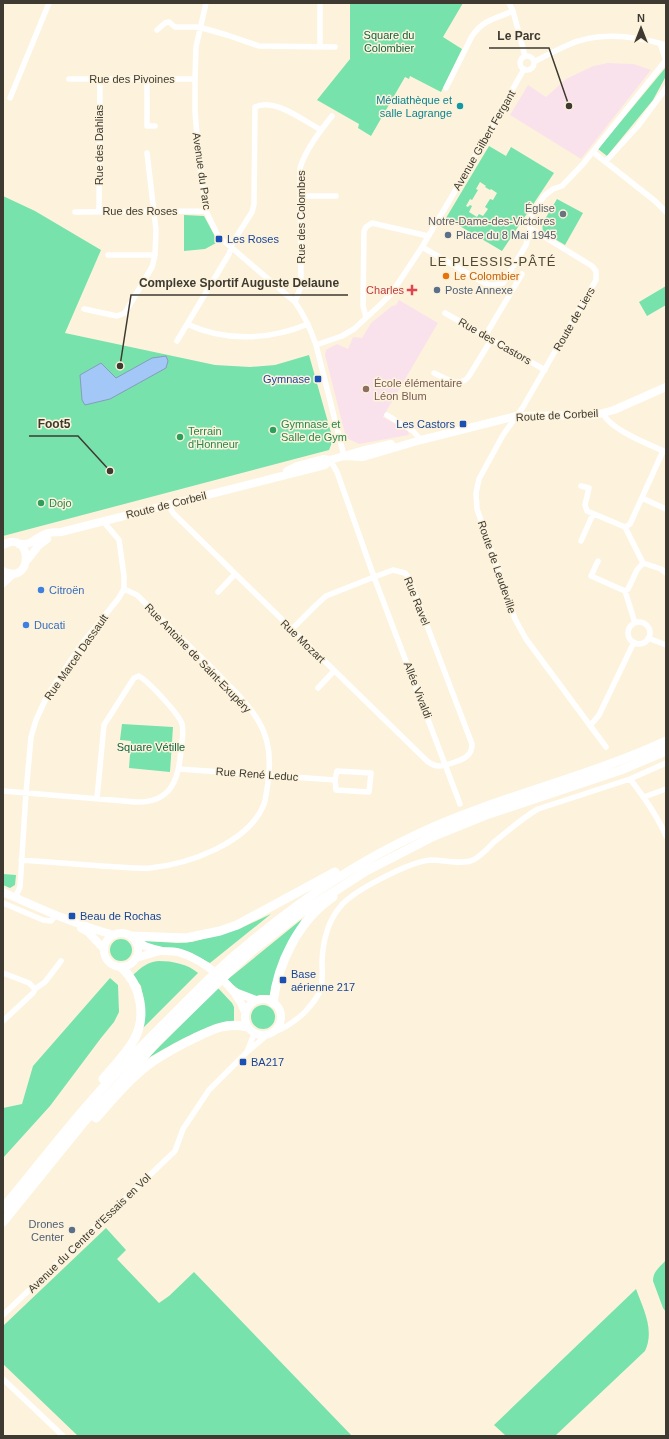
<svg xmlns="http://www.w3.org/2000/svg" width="669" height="1439" viewBox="0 0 669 1439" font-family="Arial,sans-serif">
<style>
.education{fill:#fae2ed}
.green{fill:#77e2ac;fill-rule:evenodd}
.water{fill:#a3c7f6;stroke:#859dbb}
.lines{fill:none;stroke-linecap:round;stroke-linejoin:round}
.street{stroke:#fff;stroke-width:5.5}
.secondary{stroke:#fff;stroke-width:8}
.primary{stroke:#fff;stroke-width:9}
.culture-dot{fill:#0f9aa8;stroke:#fdf3dc;stroke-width:1.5}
.worship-dot{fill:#6b7280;stroke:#fdf3dc;stroke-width:1.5}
.service-dot{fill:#5c6f8a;stroke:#fdf3dc;stroke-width:1.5}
.transit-dot{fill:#1a4fb4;stroke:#fdf3dc;stroke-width:1.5}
.food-dot{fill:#e8710a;stroke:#fdf3dc;stroke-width:1.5}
.health-dot{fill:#e0444e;stroke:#fdf3dc;stroke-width:1.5}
.education-dot{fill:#8d6e63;stroke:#fdf3dc;stroke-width:1.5}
.leisure-dot{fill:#2e9e5b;stroke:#fdf3dc;stroke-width:1.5}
.shop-dot{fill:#3f7fe0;stroke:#fdf3dc;stroke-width:1.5}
.labels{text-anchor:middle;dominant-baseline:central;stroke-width:3;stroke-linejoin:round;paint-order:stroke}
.park-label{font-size:11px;fill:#0f6442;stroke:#fdf3dc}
.street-label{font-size:11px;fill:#3e3a31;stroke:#fdf3dc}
.culture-label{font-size:11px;fill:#0d838f;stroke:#fdf3dc;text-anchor:end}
.worship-label{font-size:11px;fill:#5b616d;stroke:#fdf3dc;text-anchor:end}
.service-label{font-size:11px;fill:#4e5e75;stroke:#fdf3dc;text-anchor:start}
.transit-label{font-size:11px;fill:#164399;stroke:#fdf3dc;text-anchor:start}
.food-label{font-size:11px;fill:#c56008;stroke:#fdf3dc;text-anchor:start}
.health-label{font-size:11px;fill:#be3a42;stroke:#fdf3dc;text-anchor:end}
.education-label{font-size:11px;fill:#785e54;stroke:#fdf3dc;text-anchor:start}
.leisure-label{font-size:11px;fill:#27864d;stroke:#fdf3dc;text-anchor:start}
.shop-label{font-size:11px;fill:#366cbe;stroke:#fdf3dc;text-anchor:start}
.quarter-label{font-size:13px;letter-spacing:1px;fill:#504834;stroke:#fdf3dc}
.leader{fill:none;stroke:#3e3a31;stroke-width:1.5}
.callout-dot{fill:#3e3a31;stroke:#fdf3dc;stroke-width:1.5}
.callout-label{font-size:12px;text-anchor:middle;font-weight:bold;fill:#3e3a31;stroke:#fdf3dc;stroke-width:3;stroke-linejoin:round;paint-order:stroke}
</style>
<rect width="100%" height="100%" fill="#fdf3dc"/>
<path class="education" d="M 608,63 L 634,64 L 651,70 L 581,159 L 510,115 L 528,85 L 546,97 L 566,79 L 593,66 Z
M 399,300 L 438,323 L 383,417 L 408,431 L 409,435 L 359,444 L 346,438 L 325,355 L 326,350 L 337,344 L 348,349 L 353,337 L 362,338 L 371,323 L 392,306 L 396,305 Z"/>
<path class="green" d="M 350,3 L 463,3 L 443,37 L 462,49 L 441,92 L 410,76 L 409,79 L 405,77 L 371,136 L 358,128 L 359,124 L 317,100 L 350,59 Z
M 666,67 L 666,76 L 653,100 L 607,156 L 598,149 Z
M 489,146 L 506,156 L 511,147 L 554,173 L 502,251 L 446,218 ZM 480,182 L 486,186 L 485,187 L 490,190 L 491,189 L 497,193 L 493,200 L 490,199 L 485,207 L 488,209 L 483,216 L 479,214 L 477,217 L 469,212 L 472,206 L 470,205 L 468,207 L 466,206 L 470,199 L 472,200 L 478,190 L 476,189 Z
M 3,196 L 35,211 L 101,250 L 65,333 L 215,365 L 250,367 L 275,365 L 309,355 L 333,440 L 329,450 L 3,536 Z
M 557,199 L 583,213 L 565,245 L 543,232 L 542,224 Z
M 184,215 L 204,216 L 218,242 L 205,249 L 184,251 Z
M 666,286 L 666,305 L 647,316 L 639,302 Z
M 122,724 L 173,727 L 170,772 L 129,768 L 131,741 L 120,740 Z
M 3,874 L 16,875 L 15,885 L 10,888 L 3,885 Z
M 271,914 L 210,963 L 187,951 L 148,945 L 145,941 L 177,943 L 192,942 L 239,929 Z
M 302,919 L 285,948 L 270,995 L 260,995 L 255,997 L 241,991 L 227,980 Z
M110 950a11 11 0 1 1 22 0a11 11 0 1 1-22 0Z
M 159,961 C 172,961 188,964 198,973 L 142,1029 L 143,998 L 141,986 L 133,975 C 142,967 147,962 159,961 Z
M 110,978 L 118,985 L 119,1012 L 114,1022 L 101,1038 L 50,1106 L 3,1158 L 3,1108 L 22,1104 L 33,1066 Z
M 218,988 L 232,1003 L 234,1007 L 234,1021 C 203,1025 175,1043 148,1058 Z
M251 1017a12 12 0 1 1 24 0a12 12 0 1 1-24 0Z
M 106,1228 L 126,1250 L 117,1259 L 159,1303 L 169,1296 L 194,1272 L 352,1436 L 78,1436 L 3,1364 L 3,1326 Z
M 666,1260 L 666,1312 L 663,1308 L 653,1281 C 653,1271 660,1267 666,1260 Z
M 636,1289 C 643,1308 655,1330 645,1351 L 555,1436 L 506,1436 L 494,1425 Z"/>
<path class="water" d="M 166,356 L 168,361 L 166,368 L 110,399 L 85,405 L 82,400 L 80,375 L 101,363 L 116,378 L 152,358 Z"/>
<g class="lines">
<path class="street" d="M 206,3 L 196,47 L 195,79 L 195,111 L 198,148 L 206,211 L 218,236 L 295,302 C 304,315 311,330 316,345 L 344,456
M 509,3 L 513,11 L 525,56
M 157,30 L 165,23 L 169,22 L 175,27 L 195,27 L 206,29 L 227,35 L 259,46 L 335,47
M 660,43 L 666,61
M 320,47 L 320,3
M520 63a7 7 0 1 1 14 0a7 7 0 1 1-14 0Z
M 534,62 C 545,56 556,50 568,45 C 599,31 635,36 666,45
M 69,79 L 195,79
M 147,80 L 147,126 L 155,126
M 446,88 L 472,36 C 484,19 495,19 513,11
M 10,98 L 49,3
M 593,152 L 655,201 L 666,212
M 606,161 L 638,126 L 666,88
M 301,196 L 336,196
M 99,211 L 100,79
M 75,212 L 206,211
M 422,247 L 488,285 L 495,285 L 503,283 L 526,245 L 530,228
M 108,255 L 155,255
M 301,286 L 337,286
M 295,302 L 301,286 L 300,168 C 306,149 320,131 332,116
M 84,309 L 117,316 L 125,313 L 152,267 L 155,255 L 156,230 L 147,153
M 445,313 L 545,370
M 366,317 L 363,306 L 364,231 L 366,227 L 372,223 L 428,236
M 187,324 C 225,342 270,340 308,324
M 485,336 L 522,274
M 177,341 L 229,254 L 233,242 L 252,212 L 254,204 L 255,107 C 274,97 304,121 321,130
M 316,345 L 342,336 L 354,329 L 380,305 L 391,294 L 422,247 L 458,186 L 524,69
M 434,373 C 445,378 460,389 469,376 L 491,340
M 603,413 C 609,429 650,445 666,452
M 387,415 L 413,431 L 421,440
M 581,486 L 589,488 L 585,505 L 587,511 L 625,527
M 642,498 L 666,509
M 168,504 L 173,513 L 427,761 C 431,764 434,766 439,766 C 445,766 463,760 467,756 C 471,753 472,748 472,744 L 409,578 L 405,573 L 393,570 L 374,577 L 337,472 L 330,460
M 581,541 L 593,514
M 598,561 L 591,576 L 625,591
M 643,563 L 661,569 L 666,573
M 218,592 L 235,574
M628 633a11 11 0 1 1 22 0a11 11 0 1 1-22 0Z
M 635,623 L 625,591 L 628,589 L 637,570 L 643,563 L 625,527 L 630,524 L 663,451
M 291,630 L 315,606 L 326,596 L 374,577 L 460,804
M 648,638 L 666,645
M 318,688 L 334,671
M 590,726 L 599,715 L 634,642
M 606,747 L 543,662 L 526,639 L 515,619 L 477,509 L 476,493 L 479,479 L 503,435 L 523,407 L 596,280 L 596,271 L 592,266 L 530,228 L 528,224 L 530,218 L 544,196 L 553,189 L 562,186 L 583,164 L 666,60
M 179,769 L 335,780
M 337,771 L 371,773 L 369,792 L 336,790 L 335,780 Z
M 630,779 C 644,797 657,815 666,836
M 3,791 L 136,802 C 171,803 179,780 181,749 C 182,742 184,732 182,724 C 179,714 149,682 139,676 L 134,678 L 104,725 L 97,798
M 644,797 L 666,789
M 21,860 C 48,862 75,864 102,866 C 118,867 135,869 150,868 C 189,864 249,843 264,804 C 266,799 266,794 267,789 C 271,767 271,742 259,722 C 246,700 226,683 209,665 C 185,642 161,619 137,595 L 124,589
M 15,898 L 20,887 L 26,793 L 31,737 L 36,720 L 47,696 L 81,645 L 118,599 L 124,589 L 124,576 L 119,540 L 103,521
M 3,903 L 43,920 L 51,921 L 56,915
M 3,973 L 29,983 L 35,989 L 33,993 L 3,1021
M 35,989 L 45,982 L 61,961
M 274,1032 C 286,1028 294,1022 304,1013 C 311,1005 318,998 321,988 C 323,979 322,970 322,961 C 323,942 327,922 340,907 C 352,891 411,861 431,860 C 443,860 463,865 473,860 C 481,856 488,848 494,842 C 508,831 522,818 538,809 L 630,779 L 666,763
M 247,1052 L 254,1034
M 3,1315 L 175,1151 L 183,1129 L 209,1090 L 246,1053 L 267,1035
M 3,1379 L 63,1436"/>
<path class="secondary" d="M 344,456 L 363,457 L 421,440 L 516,416 L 595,415 L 614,410 L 666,387
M 287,471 L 297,466 L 323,459 L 330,460 L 361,451 L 391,444
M 19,544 C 34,545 34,538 45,534 C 50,532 56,532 61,532 L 325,465 L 330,460
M 3,545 C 33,528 34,587 3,571
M 27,560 L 39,545 L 47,539
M 3,583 L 13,574
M 3,892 C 39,908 76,925 114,935
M 81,928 L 88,932 L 104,949
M104 950a17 17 0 1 1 34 0a17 17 0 1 1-34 0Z
M 136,942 C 145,947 153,949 162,951 C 169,951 175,951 181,953 C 206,961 236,987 245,1012
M 136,958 L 160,951
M 235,992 L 256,1000
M245 1017a18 18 0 1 1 36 0a18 18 0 1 1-36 0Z"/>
<path class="primary" d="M 131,936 L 186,938 L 220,931 L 237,925 L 335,872
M 273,1003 C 278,962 299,920 333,897
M 103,1079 C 113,1067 126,1054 134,1040 C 147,1016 141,985 121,967
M 96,1118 C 113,1099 131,1077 152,1062 C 166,1053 180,1045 195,1038 C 213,1029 227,1022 247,1027
M 3,1208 C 33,1172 62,1134 93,1099 C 121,1066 152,1036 182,1006 C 203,985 223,964 246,946 C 299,901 357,862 420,833 C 500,796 586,778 666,741
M 3,1222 L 84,1122 L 158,1041 L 231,970 L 252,951 L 298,915 L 366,871 L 434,836 L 486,815 L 621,770 L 666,751"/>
</g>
<circle class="culture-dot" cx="460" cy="106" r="4"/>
<circle class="worship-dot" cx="563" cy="214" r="4"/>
<g class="service-dot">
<circle cx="448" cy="235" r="4"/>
<circle cx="437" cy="290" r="4"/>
<circle cx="72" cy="1230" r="4"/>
</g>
<g class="transit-dot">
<rect x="215" y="235" width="8" height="8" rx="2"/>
<rect x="314" y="375" width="8" height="8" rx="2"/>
<rect x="459" y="420" width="8" height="8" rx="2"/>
<rect x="68" y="912" width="8" height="8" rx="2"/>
<rect x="279" y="976" width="8" height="8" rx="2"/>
<rect x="239" y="1058" width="8" height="8" rx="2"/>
</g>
<circle class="food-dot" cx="446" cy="276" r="4"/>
<path class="health-dot" d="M410 284h4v4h4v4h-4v4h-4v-4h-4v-4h4z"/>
<circle class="education-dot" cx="366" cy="389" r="4"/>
<g class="leisure-dot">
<circle cx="273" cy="430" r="4"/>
<circle cx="180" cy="437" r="4"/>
<circle cx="41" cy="503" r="4"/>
</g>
<g class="shop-dot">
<circle cx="41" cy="590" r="4"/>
<circle cx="26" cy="625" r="4"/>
</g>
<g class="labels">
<g class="park-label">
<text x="389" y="35">Square du<tspan x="389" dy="13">Colombier</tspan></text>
<text x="151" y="747">Square Vétille</text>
</g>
<g class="street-label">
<text x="132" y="79">Rue des Pivoines</text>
<text transform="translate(484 140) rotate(-60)">Avenue Gilbert Fergant</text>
<text transform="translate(99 145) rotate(-90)">Rue des Dahlias</text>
<text transform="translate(202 171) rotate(82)">Avenue du Parc</text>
<text x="140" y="211">Rue des Roses</text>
<text transform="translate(301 217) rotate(-90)">Rue des Colombes</text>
<text transform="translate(574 319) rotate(-60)">Route de Liers</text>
<text transform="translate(495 341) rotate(30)">Rue des Castors</text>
<text transform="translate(557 415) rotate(-3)">Route de Corbeil</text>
<text transform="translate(166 505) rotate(-14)">Route de Corbeil</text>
<text transform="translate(497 567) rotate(71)">Route de Leudeville</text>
<text transform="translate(417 601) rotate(68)">Rue Ravel</text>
<text transform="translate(303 641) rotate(44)">Rue Mozart</text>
<text transform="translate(76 657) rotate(-55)">Rue Marcel Dassault</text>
<text transform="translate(198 658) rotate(46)">Rue Antoine de Saint-Exupéry</text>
<text transform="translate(418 690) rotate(69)">Allée Vivaldi</text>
<text transform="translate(257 774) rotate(4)">Rue René Leduc</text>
<text transform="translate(89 1233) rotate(-44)">Avenue du Centre d'Essais en Vol</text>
</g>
<g class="culture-label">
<text x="452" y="100">Médiathèque et<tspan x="452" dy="13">salle Lagrange</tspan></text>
</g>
<g class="worship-label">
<text x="555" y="208">Église<tspan x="555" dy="13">Notre-Dame-des-Victoires</tspan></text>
</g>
<g class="service-label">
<text x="456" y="235">Place du 8 Mai 1945</text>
<text x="445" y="290">Poste Annexe</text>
<text x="64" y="1224" text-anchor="end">Drones<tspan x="64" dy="13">Center</tspan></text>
</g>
<g class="transit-label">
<text x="227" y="239">Les Roses</text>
<text x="310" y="379" text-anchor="end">Gymnase</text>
<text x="455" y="424" text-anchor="end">Les Castors</text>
<text x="80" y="916">Beau de Rochas</text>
<text x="291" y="974">Base<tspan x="291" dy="13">aérienne 217</tspan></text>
<text x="251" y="1062">BA217</text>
</g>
<g class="food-label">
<text x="454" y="276">Le Colombier</text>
</g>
<g class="health-label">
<text x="404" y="290">Charles</text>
</g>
<g class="education-label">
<text x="374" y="383">École élémentaire<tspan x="374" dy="13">Léon Blum</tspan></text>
</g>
<g class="leisure-label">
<text x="281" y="424">Gymnase et<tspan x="281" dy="13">Salle de Gym</tspan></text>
<text x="188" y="431">Terrain<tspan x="188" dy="13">d'Honneur</tspan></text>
<text x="49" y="503">Dojo</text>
</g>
<g class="shop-label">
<text x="49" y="590">Citroën</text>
<text x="34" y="625">Ducati</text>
</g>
<g class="quarter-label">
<text x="493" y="261">LE PLESSIS-PÂTÉ</text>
</g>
</g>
<path class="leader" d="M569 106L549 48H489M120 366L131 295H348M110 471L78 436H29"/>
<g class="callout-dot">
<circle cx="569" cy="106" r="4"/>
<circle cx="120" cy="366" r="4"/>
<circle cx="110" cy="471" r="4"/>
</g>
<g class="callout-label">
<text x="519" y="40">Le Parc</text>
<text x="239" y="287">Complexe Sportif Auguste Delaune</text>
<text x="54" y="428">Foot5</text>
</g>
<rect width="669" height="1439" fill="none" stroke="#3e3a31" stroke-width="8"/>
<g transform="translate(641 28)" stroke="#fdf3dc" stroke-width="3" paint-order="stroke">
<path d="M0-3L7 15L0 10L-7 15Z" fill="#3e3a31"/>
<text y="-6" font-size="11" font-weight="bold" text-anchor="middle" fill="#3e3a31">N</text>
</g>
</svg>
